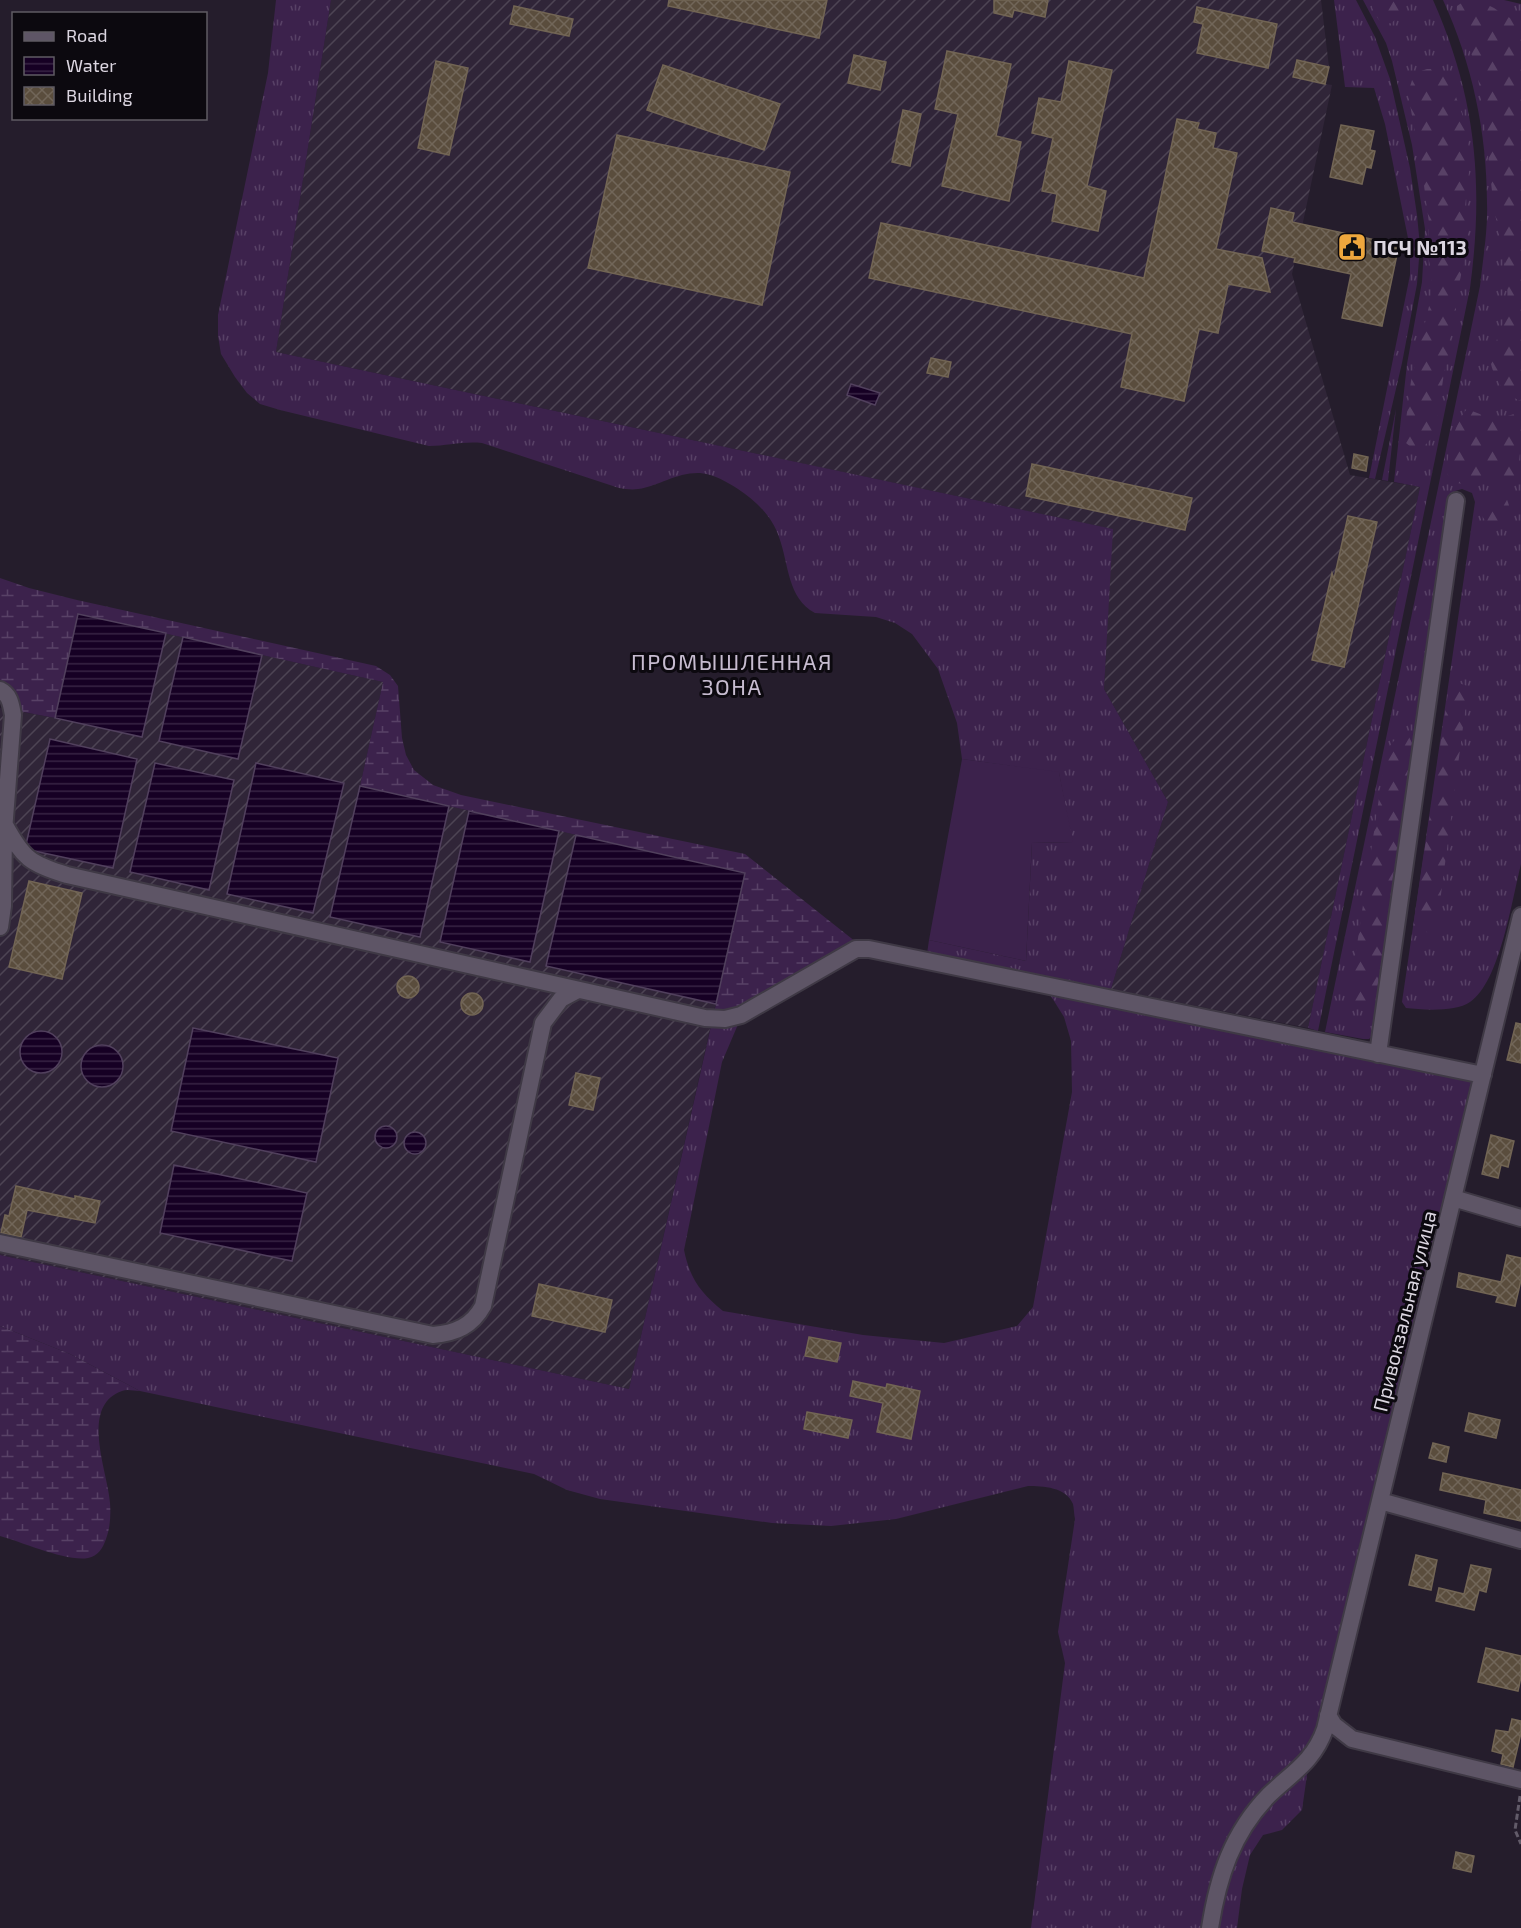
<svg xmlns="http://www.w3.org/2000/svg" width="1521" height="1928" viewBox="0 0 1521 1928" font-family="'Exo 2',sans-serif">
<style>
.industrial{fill:url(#industrial-furrows)}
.grass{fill:url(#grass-tufts)}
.forest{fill:url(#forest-firs)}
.wetland{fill:url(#wetland-marsh)}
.garden{fill:#3c224c}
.water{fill:url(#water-rules);stroke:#51405d;stroke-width:1.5}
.building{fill:url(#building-cross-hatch);stroke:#726554;stroke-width:1.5}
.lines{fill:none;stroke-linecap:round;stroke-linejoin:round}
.minor-casing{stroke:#3f3945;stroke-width:20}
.path{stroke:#625b69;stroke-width:3;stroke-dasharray:6 3;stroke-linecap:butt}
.minor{stroke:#5e5566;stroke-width:16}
.labels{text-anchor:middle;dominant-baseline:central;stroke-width:6;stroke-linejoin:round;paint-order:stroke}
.poi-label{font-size:20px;font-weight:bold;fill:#dcd6e1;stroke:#0c090f;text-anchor:start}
.street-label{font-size:20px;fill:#dcd6e1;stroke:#0c090f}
.quarter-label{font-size:22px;letter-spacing:1.5px;fill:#c7bcd0;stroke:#0c090f}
</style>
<defs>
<pattern id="industrial-furrows" width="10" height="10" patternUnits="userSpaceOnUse" patternTransform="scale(1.5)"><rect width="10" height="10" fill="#302538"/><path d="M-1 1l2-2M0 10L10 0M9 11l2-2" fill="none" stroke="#4d4454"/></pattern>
<pattern id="grass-tufts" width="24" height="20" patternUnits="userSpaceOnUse" patternTransform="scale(1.5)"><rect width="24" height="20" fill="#3c224c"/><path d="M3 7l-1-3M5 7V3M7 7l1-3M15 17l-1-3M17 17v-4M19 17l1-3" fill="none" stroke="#584166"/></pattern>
<pattern id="forest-firs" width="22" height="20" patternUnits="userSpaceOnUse" patternTransform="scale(1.5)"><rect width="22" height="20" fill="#3c224c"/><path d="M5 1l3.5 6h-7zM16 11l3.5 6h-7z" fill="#584166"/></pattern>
<pattern id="wetland-marsh" width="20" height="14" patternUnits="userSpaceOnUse" patternTransform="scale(1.5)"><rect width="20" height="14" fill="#3c224c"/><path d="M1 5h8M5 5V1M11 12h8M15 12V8" fill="none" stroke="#584166"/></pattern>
<pattern id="water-rules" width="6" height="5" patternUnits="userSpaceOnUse" patternTransform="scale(1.5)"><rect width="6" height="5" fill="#160024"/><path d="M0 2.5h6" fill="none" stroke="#372444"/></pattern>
<pattern id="building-cross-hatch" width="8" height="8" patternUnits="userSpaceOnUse" patternTransform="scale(1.5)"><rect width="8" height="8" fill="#5a4d3d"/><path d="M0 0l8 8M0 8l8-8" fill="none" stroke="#716659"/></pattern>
</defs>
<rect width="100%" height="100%" fill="#251d2c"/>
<path class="industrial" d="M 331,0 L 1321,0 L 1329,67 L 1325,84 L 1332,85 L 1292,274 L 1350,475 L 1420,487 L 1308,1028 L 1111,989 L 1168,802 L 1104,689 L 1112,529 L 276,352 Z
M 78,614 L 383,682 L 360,786 L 745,873 L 629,1389 L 0,1255 L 0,708 L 55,718 Z"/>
<path class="grass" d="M 276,0 L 331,0 L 276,352 L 1113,529 L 1104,689 L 1168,802 L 1111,989 L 927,954 L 929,940 L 1026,961 L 1032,843 L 1072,842 L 1059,773 L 962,759 L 957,723 L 938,669 L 912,634 L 895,623 L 876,617 L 815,613 C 787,598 789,564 779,537 C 772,516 756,501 738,489 C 727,482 714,474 700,473 C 677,472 659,486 638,489 C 632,490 625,489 619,488 L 482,443 C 463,441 447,446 429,446 L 280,410 L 260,404 L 247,393 L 235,377 L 221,354 L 218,336 L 218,315 L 268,73 Z
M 1334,0 L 1356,0 L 1375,37 L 1390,79 L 1410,168 L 1417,215 L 1420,246 L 1417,284 L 1402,363 L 1375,479 L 1369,478 L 1410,275 L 1410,248 L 1385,124 L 1374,88 L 1345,87 Z
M 1363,0 L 1433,0 C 1476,97 1484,184 1470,288 L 1318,1031 L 1308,1028 L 1420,487 L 1394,482 L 1407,364 L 1422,282 L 1425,229 L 1412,145 L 1392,61 L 1386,43 Z
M 1443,0 L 1504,0 L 1521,4 L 1521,864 C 1512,899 1500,982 1470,1002 C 1456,1012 1423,1010 1406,1008 L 1402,1002 L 1475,502 L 1472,493 L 1462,489 L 1455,491 L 1450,500 L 1375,1033 L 1369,1039 L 1363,1039 L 1325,1032 L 1480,286 C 1483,258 1488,230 1487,203 C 1487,133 1472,63 1443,0 Z
M 1396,409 L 1388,481 L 1382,480 Z
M 1049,993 L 1472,1082 L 1308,1768 L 1302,1810 L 1282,1830 L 1263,1835 L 1250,1855 L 1242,1889 L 1237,1928 L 1031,1928 L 1065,1663 L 1058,1632 L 1075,1519 C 1074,1515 1074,1508 1073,1504 C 1066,1487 1043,1486 1028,1486 L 896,1519 L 831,1526 L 772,1523 L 600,1499 L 567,1490 L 534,1474 L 140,1391 L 70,1354 L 0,1326 L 0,1255 L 629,1389 L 711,1026 L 739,1022 L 722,1062 L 684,1250 C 690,1279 700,1292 723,1311 L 863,1335 L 944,1343 L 1017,1326 L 1033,1307 L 1072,1092 L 1071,1041 L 1064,1017 Z"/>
<path class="forest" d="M 1371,0 L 1394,0 L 1400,10 C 1391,37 1372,19 1371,0 Z
M 1476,1 C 1482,3 1489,5 1494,8 C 1505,15 1508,20 1521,18 L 1521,401 C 1504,396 1491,374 1490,357 C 1496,340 1506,322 1507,304 C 1510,269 1497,234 1493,200 C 1488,155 1484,111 1476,67 C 1471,48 1455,26 1457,6 L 1463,2 Z
M 1427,69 L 1436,69 L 1450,80 L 1467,128 L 1470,163 L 1465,207 L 1468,243 L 1460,280 L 1454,294 L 1456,310 L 1450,326 L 1449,338 L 1450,350 L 1444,373 L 1436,428 L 1432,438 L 1421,449 L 1412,448 L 1406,443 L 1406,420 L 1411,381 L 1431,298 L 1432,274 L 1429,261 L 1429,223 L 1423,178 L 1408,93 L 1413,77 L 1418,72 Z
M 1467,409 L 1495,420 L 1514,414 L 1521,416 C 1521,431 1521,478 1512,484 C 1507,487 1503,485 1498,484 L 1494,479 C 1473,476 1468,491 1449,479 C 1443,462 1455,422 1467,409 Z
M 1497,492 L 1505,495 C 1510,506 1514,518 1504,526 C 1477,526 1472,502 1497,492 Z
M 1458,683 L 1465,685 L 1468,689 L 1438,917 L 1433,930 L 1429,933 L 1413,927 L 1448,693 Z
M 1403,736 L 1409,737 L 1412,743 L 1375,1004 L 1372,1010 C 1354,1013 1350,1000 1351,985 L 1385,758 C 1389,747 1391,740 1403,736 Z"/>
<path class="wetland" d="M 0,578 L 29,588 L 77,600 L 376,666 L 390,675 L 398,686 L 402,738 L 406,755 L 414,770 L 433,785 L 461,795 L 745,854 L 856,942 L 746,1007 L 714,1013 L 745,873 L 360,786 L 383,682 L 78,614 L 55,718 L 18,711 L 0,683 Z
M 0,1326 L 70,1354 L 140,1391 C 134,1391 127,1389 122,1391 C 79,1406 108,1472 110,1503 C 111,1516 110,1528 106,1539 C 103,1548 98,1556 88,1558 C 67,1562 22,1542 0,1536 Z"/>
<path class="garden" d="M 962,759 L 1059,772 L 1073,842 L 1032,843 L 1026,961 L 929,940 Z"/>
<path class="water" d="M 851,384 L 880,393 L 875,405 L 847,395 Z
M 78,614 L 166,633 L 142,737 L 55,718 Z
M 183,637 L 262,655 L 238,759 L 159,741 Z
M 50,739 L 137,759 L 113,868 L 25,849 Z
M 155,763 L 234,780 L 209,890 L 130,872 Z
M 256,763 L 344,783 L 313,913 L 227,894 Z
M 360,786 L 449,806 L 420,937 L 330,917 Z
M 469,811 L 559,831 L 530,962 L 440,942 Z
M 576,835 L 745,873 L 716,1004 L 546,966 Z
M 193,1028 L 338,1058 L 316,1162 L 171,1131 Z
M20 1052a21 21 0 1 1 42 0a21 21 0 1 1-42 0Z
M81 1066a21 21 0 1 1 42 0a21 21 0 1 1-42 0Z
M375 1137a11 11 0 1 1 22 0a11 11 0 1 1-22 0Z
M404 1143a11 11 0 1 1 22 0a11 11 0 1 1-22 0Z
M 174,1165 L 307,1193 L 292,1261 L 160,1233 Z"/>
<path class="building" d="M 669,0 L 827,0 L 819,38 L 668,6 Z
M 994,0 L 1048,0 L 1045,17 L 1014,10 L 1012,17 L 994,13 Z
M 514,6 L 573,19 L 569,36 L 510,24 Z
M 1197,7 L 1277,24 L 1268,68 L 1197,53 L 1203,24 L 1194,22 Z
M 947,51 L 1011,64 L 996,136 L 1021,142 L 1009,201 L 942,186 L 958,114 L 935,109 Z
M 854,55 L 886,62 L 880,90 L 848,83 Z
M 1297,60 L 1329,67 L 1325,84 L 1293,77 Z
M 436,61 L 468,68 L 449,155 L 418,148 Z
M 1069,61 L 1112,70 L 1087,186 L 1106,191 L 1098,231 L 1052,221 L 1057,194 L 1042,191 L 1053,138 L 1032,133 L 1039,98 L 1061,102 Z
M 663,65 L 780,104 L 764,150 L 647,110 Z
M 903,110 L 921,114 L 910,166 L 892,162 Z
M 1177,119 L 1199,123 L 1197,129 L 1216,133 L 1213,148 L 1237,153 L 1216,249 L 1262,258 L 1270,292 L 1228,284 L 1218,333 L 1199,329 L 1184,401 L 1121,387 L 1132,334 L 869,278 L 881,223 L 1144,278 Z
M 1341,125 L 1374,131 L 1370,150 L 1375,151 L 1371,168 L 1366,167 L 1362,184 L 1330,177 Z
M 617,135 L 790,172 L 762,305 L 588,268 Z
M 1271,208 L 1294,213 L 1292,222 L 1399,245 L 1382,326 L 1342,318 L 1351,274 L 1294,262 L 1295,258 L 1262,251 Z
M 931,358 L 951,362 L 948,377 L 927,373 Z
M 1354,454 L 1368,457 L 1366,471 L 1352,468 Z
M 1032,464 L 1192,498 L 1185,530 L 1026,496 Z
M 1348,516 L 1377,522 L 1344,667 L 1312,660 L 1332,573 L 1334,579 Z
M 29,881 L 82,893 L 62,979 L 9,967 Z
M397 987a11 11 0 1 1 22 0a11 11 0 1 1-22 0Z
M461 1004a11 11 0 1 1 22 0a11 11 0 1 1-22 0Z
M 1516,1023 L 1521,1024 L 1521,1063 L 1507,1060 Z
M 576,1073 L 600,1078 L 593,1110 L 569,1105 Z
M 1491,1135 L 1514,1141 L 1508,1167 L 1501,1165 L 1498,1178 L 1482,1174 Z
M 16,1186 L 75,1199 L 75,1196 L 100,1201 L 95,1223 L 27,1210 L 21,1237 L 1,1233 L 5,1215 L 9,1216 Z
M 1507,1255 L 1521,1258 L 1521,1280 L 1515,1306 L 1496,1302 L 1498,1296 L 1457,1287 L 1459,1273 L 1501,1282 Z
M 539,1284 L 612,1300 L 605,1332 L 532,1316 Z
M 809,1337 L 841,1343 L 837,1362 L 805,1356 Z
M 853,1381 L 886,1388 L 887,1384 L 920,1391 L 911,1439 L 877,1432 L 883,1403 L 850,1396 Z
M 807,1412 L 852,1420 L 848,1438 L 804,1429 Z
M 1469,1413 L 1500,1420 L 1496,1438 L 1465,1431 Z
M 1433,1443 L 1449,1447 L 1446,1462 L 1429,1458 Z
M 1443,1473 L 1521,1490 L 1521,1521 L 1484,1513 L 1486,1500 L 1440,1490 Z
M 1416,1555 L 1437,1560 L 1431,1590 L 1409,1585 Z
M 1471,1565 L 1491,1569 L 1486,1592 L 1479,1590 L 1474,1610 L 1436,1601 L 1439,1588 L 1464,1594 Z
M 1486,1648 L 1521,1656 L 1521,1677 L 1518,1691 L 1478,1682 Z
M 1512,1719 L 1521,1721 L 1521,1733 L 1513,1767 L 1501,1764 L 1503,1754 L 1492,1751 L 1496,1730 L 1509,1732 Z
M 1456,1852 L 1474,1856 L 1471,1872 L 1453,1868 Z"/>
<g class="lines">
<g class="minor-casing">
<path id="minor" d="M 0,690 C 10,695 11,704 13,715 L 4,831 L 3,906 L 0,927
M 5,825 C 23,858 30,864 67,875 L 705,1018 L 725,1019 L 741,1015 L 856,949 L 869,949 L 1483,1075
M 1378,1054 L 1456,501
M 1453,1198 L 1521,1218
M 0,1243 L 433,1335 C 456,1333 472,1326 483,1306 L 543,1023 L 561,999 L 578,990
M 1380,1501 L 1521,1540
M 1328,1715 L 1334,1725 L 1352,1739 L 1521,1780
M 1210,1928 C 1218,1877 1232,1833 1269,1795 C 1292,1773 1314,1761 1325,1729 L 1521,916"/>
</g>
<path class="path" d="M 1520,1796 L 1515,1830 L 1521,1844"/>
<use href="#minor" class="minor"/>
</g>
<defs>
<g id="civic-square" transform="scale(1.5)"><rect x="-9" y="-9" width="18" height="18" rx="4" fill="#eea73d" stroke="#0c090f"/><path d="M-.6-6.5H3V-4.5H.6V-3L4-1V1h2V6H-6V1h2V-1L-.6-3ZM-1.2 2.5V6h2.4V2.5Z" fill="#111"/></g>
</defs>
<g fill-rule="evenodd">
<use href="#civic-square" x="1352" y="247"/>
</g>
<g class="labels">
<g class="poi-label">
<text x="1373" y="247">ПСЧ №113</text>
</g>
<g class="street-label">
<text transform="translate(1404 1311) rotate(-76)">Привокзальная улица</text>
</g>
<g class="quarter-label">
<text x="732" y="661">ПРОМЫШЛЕННАЯ<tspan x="732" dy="25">ЗОНА</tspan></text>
</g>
</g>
<rect x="12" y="12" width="195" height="108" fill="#0c090f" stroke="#5f5b63" stroke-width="1.5"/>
<rect x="24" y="32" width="30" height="9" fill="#5e5566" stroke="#5f5b63" stroke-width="1.5"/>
<text x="66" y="42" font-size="18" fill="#dcd6e1">Road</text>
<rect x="24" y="57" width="30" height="18" fill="url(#water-rules)" stroke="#5f5b63" stroke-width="1.5"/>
<text x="66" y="72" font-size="18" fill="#dcd6e1">Water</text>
<rect x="24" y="87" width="30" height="18" fill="url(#building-cross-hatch)" stroke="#5f5b63" stroke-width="1.5"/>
<text x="66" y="102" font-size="18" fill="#dcd6e1">Building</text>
</svg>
